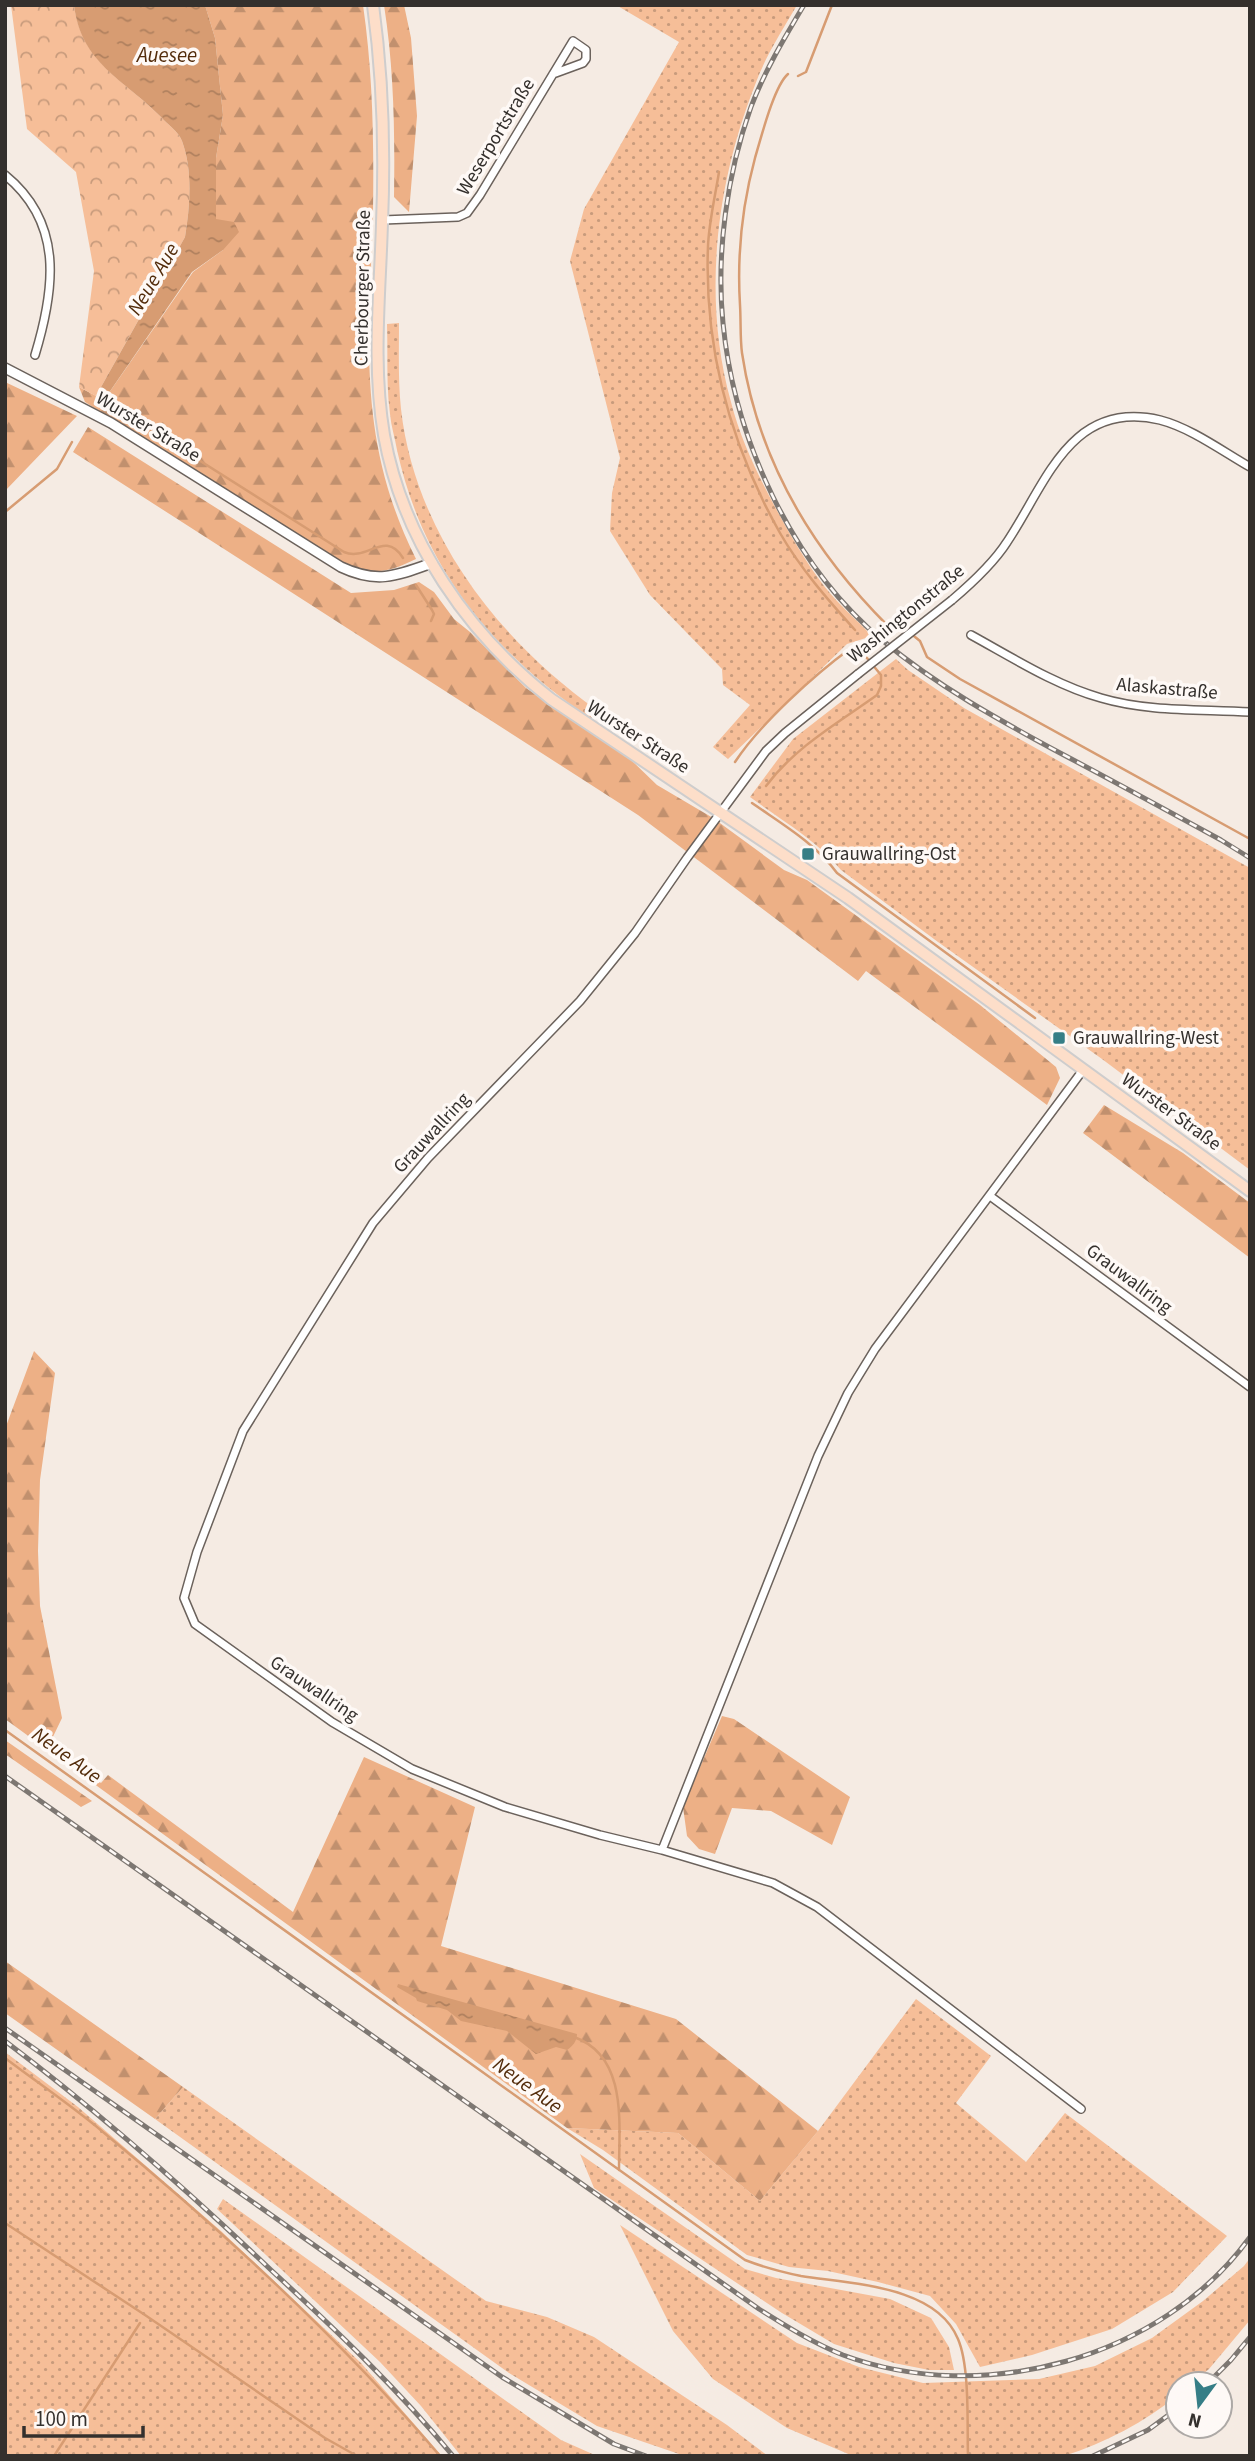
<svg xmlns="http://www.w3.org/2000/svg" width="1255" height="2461" viewBox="0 0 1255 2461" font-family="'Source Sans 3',sans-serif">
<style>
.grass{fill:url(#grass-dots)}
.forest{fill:url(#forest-firs)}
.park{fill:url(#park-crowns)}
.water{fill:url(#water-ripples)}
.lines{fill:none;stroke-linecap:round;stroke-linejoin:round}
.stream{stroke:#d79c72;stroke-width:2.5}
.minor-casing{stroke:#6b625c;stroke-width:10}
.tertiary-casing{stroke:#6b625c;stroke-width:12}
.primary-casing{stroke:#cecdcd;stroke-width:14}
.minor{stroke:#fff;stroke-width:7}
.tertiary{stroke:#fff;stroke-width:9}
.primary{stroke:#fddec9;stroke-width:10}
.rail-casing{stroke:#7d7772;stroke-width:5}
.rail{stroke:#fef9f6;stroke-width:2.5;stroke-dasharray:8;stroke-linecap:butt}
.minor-bridge-casing{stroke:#6b625c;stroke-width:10;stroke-linecap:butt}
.minor-bridge{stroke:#fff;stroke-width:7}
.poi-dot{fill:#367e86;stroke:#fef9f6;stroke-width:2.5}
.labels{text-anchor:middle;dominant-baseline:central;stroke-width:7;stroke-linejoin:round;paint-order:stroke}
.street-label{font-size:19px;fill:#34302d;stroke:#fef9f6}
.poi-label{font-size:19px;fill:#34302d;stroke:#fef9f6;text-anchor:start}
.water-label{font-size:21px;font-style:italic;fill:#532c0b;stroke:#fef9f6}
</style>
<defs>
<pattern id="grass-dots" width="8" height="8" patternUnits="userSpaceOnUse" patternTransform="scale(1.75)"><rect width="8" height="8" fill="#f6be98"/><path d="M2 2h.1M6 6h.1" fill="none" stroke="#c89b7c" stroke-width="1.8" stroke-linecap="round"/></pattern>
<pattern id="forest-firs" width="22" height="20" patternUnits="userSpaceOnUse" patternTransform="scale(1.75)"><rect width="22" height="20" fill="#edb086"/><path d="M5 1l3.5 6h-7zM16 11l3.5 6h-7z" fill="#c1906e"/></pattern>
<pattern id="park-crowns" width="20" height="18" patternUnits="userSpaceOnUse" patternTransform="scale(1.75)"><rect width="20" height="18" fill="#f6be98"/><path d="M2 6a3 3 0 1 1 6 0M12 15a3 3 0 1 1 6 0" fill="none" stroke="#c89b7c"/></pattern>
<pattern id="water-ripples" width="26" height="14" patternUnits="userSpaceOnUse" patternTransform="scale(1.75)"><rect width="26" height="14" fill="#d79c72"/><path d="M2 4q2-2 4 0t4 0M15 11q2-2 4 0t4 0" fill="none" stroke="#af805e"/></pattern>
</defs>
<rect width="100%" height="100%" fill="#f5ebe3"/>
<path class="grass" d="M 616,5 L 797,5 C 782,31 765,57 755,85 C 716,184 702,298 731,402 C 740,438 757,473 774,505 C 789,533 805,561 824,586 C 838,604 856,619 872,636 L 847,644 L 728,759 L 713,747 L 750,705 L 723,685 L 722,669 L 650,595 L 610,531 L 612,493 L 620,458 L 570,261 L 584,209 L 679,42 Z
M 399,323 C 399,352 398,381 401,409 C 415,533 498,640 597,710 L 591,719 C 492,652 423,568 397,450 C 395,438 391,426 390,414 C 386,384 388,353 387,324 Z
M 896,659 L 908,670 L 964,708 L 1250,868 L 1250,1170 L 1102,1059 L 938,942 L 841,870 C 817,840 781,820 750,797 L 793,739 Z
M 916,1999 L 991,2056 L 956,2103 L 1026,2162 L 1065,2113 L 1227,2236 L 1173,2292 L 1112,2329 L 1032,2355 L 980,2367 L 956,2324 L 930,2296 L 878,2282 L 828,2271 L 789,2267 L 747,2255 L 603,2150 L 567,2128 L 678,2133 L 760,2201 L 818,2131 Z
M 5,2052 L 78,2107 L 221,2231 L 361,2363 L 442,2456 L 5,2456 Z
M 183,2087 L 486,2301 L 547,2317 L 594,2337 L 727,2425 L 768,2456 L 690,2456 L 679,2454 L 597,2426 L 509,2373 L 155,2119 Z
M 580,2154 L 745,2269 L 776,2278 L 890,2299 L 931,2318 L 949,2347 L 954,2370 L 929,2370 L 894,2363 L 834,2344 L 782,2313 L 594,2188 Z
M 223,2199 L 561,2440 L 597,2456 L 461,2456 L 421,2406 L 380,2362 L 217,2209 Z
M 620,2225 L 797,2343 L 859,2367 L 923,2383 L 1039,2379 L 1095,2366 L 1152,2338 L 1203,2301 L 1244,2266 L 1250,2258 L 1250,2320 L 1209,2369 L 1191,2384 L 1178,2384 L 1178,2395 C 1145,2422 1105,2443 1064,2456 L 853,2456 L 787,2428 L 713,2379 L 673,2331 Z"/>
<path class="forest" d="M 205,5 L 363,5 C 373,74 374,142 373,211 C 369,339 356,439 416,559 C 385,574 370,576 337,561 L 85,402 L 79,387 L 104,400 L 193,272 L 223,250 L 216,220 L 216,158 L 223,115 L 215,38 Z
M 384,5 L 404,5 L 411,38 L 417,116 L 409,212 L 394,197 C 395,132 394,69 384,5 Z
M 5,382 L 77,416 L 5,491 Z
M 88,427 L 351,593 L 394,590 L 419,582 L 434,592 L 454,619 L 470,632 L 526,688 L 628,757 L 657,785 L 713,818 L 784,870 L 807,880 L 980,1005 L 1056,1067 L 1060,1078 L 1047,1105 L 866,971 L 858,981 L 638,815 L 73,452 Z
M 1104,1105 L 1183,1153 L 1250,1203 L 1250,1258 L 1083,1133 Z
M 34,1351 L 55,1373 L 40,1480 L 38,1551 L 40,1606 L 62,1718 L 49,1745 L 101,1783 L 108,1775 L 293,1912 L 364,1757 L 475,1807 L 441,1946 L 676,2019 L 818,2131 L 760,2201 L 678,2133 L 567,2128 L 5,1719 L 5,1429 Z
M 722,1716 L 734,1719 L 850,1797 L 832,1845 L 771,1811 L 732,1808 L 715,1854 L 699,1849 L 687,1836 L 683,1807 Z
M 5,1740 L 92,1801 L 81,1807 L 5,1754 Z
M 5,1961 L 183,2087 L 155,2119 L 5,2013 Z"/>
<path class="park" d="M 11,5 L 74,5 C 82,64 124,79 161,117 C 167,124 179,132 182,141 C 193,171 190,206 185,237 L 96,396 L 79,387 L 94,271 L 76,172 L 27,129 Z"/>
<path class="water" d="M 74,5 L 205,5 L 215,38 L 223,115 L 216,158 L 216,219 L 234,222 L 239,232 L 223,250 L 192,272 L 104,400 L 96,396 L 185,237 C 190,206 193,171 182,141 C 179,132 167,124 161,117 C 124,79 81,64 74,5 Z
M 398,1984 L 577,2034 C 577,2041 573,2046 567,2050 L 556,2047 L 536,2054 L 507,2031 L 461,2021 L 447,2010 L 417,2001 L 416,1998 L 397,1987 Z"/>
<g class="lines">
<path class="stream" d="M 788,74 C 774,86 761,138 755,158 C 742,206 737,256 740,305 C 741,321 740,338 742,353 C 758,460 813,551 888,626 L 899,624 L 920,641 L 927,657 L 960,679 L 1250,839
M 798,76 L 806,72 L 832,5
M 719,172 C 715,197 709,222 708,246 C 704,349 730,444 780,533 C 800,568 828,600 855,630
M 115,407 L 344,552 C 367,562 385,529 403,558
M 5,512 L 57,469 L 72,442
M 416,585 L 432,610 L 434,614 L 431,621
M 735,762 C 760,724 814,675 851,648 L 862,652 L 881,675 L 881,686 L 877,695 C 838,723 795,747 766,786
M 752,803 C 782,824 815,843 837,873 L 1035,1018
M 5,1730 L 745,2260 C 763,2267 782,2272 801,2276 C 850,2284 936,2285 958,2339 C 970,2367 967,2424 968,2456
M 574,2037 C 628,2056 619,2124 619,2170
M 5,2058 C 38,2083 72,2106 103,2132 C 223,2231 339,2337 440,2456
M 5,2223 L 145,2315 L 325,2438 L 357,2456
M 54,2456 L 140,2323"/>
<g class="minor-casing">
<path id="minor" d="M 5,175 C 64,223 55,289 35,355
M 383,220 L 458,217 L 467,213 L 480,195 L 573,41 L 586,50 L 586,59 L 583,63 L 553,74
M 952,600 C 972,583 993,564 1007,542 C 1046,484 1070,399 1160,420 C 1191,428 1222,451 1250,467
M 971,635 C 1013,658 1055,685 1101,698 C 1148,712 1201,709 1250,712
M 858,674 L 785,733 L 766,751 L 687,858 L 635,933 L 580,1001 L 428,1158 L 373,1223 L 243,1431 L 197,1552 L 184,1598 L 195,1624 L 332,1722 L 412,1769 L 505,1807 L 600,1835 L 662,1850 L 818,1456 L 848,1393 L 875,1349 L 1083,1070
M 990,1196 L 1250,1387
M 662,1850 L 773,1883 L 817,1907 L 1081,2109"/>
</g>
<g class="tertiary-casing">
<path id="tertiary" d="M 5,368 L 111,423 L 341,567 C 377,584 396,576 432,563"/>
</g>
<g class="primary-casing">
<path id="primary" d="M 373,5 C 383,78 385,150 382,223 C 380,294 372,365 384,435 C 403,541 468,634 551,699 L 848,898 L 1250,1191"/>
</g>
<use href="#minor" class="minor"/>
<use href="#tertiary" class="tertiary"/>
<use href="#primary" class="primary"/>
<g class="rail-casing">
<path id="rail" d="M 804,5 C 785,37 764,72 751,107 C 727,174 716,253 723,323 C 734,438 792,565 882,640 C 937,686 999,720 1062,754 C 1115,782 1168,811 1221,840 L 1250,858
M 5,1776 L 759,2309 C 786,2326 813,2343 843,2355 C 983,2407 1162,2359 1250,2237
M 5,2028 L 502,2377 L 614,2444 L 646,2456
M 5,2041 C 99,2112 186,2189 271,2270 C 335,2329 397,2388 453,2456
M 1207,2384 L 1231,2360 L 1250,2337
M 1093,2456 L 1148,2430 L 1178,2408"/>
</g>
<use href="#rail" class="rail"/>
<g class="minor-bridge-casing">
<path id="minor-bridge" d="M 858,674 L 952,600"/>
</g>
<use href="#minor-bridge" class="minor-bridge"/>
</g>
<g class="poi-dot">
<rect x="801" y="847" width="14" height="14" rx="3.5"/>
<rect x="1052" y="1031" width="14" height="14" rx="3.5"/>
</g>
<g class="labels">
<g class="street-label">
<text transform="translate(496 137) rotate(-59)">Weserportstraße</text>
<text transform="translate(363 288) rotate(-89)">Cherbourger Straße</text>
<text transform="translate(148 427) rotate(31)">Wurster Straße</text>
<text transform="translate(906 614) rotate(-39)">Washingtonstraße</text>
<text transform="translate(1167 689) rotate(5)">Alaskastraße</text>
<text transform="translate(638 737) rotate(33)">Wurster Straße</text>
<text transform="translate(1171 1112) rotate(36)">Wurster Straße</text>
<text transform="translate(432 1133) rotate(-47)">Grauwallring</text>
<text transform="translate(1129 1279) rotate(37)">Grauwallring</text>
<text transform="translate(314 1689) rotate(34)">Grauwallring</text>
</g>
<g class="poi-label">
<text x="822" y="854">Grauwallring-Ost</text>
<text x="1073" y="1038">Grauwallring-West</text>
</g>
<g class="water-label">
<text x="167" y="55">Auesee</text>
<text transform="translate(153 279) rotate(-59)">Neue Aue</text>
<text transform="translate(67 1755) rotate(36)">Neue Aue</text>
<text transform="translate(528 2085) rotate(36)">Neue Aue</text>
</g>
</g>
<rect width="1255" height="2461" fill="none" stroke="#34302d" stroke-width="14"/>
<g transform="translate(1199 2405) rotate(195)"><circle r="33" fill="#fef9f6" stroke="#ada9a6" stroke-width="2"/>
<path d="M0-5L12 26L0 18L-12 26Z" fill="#367e86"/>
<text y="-10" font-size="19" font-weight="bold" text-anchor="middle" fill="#34302d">N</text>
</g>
<path d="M24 2426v10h119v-10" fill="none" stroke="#34302d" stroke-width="3.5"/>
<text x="35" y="2426" font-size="21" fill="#34302d" stroke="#fef9f6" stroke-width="5" paint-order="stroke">100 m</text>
</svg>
